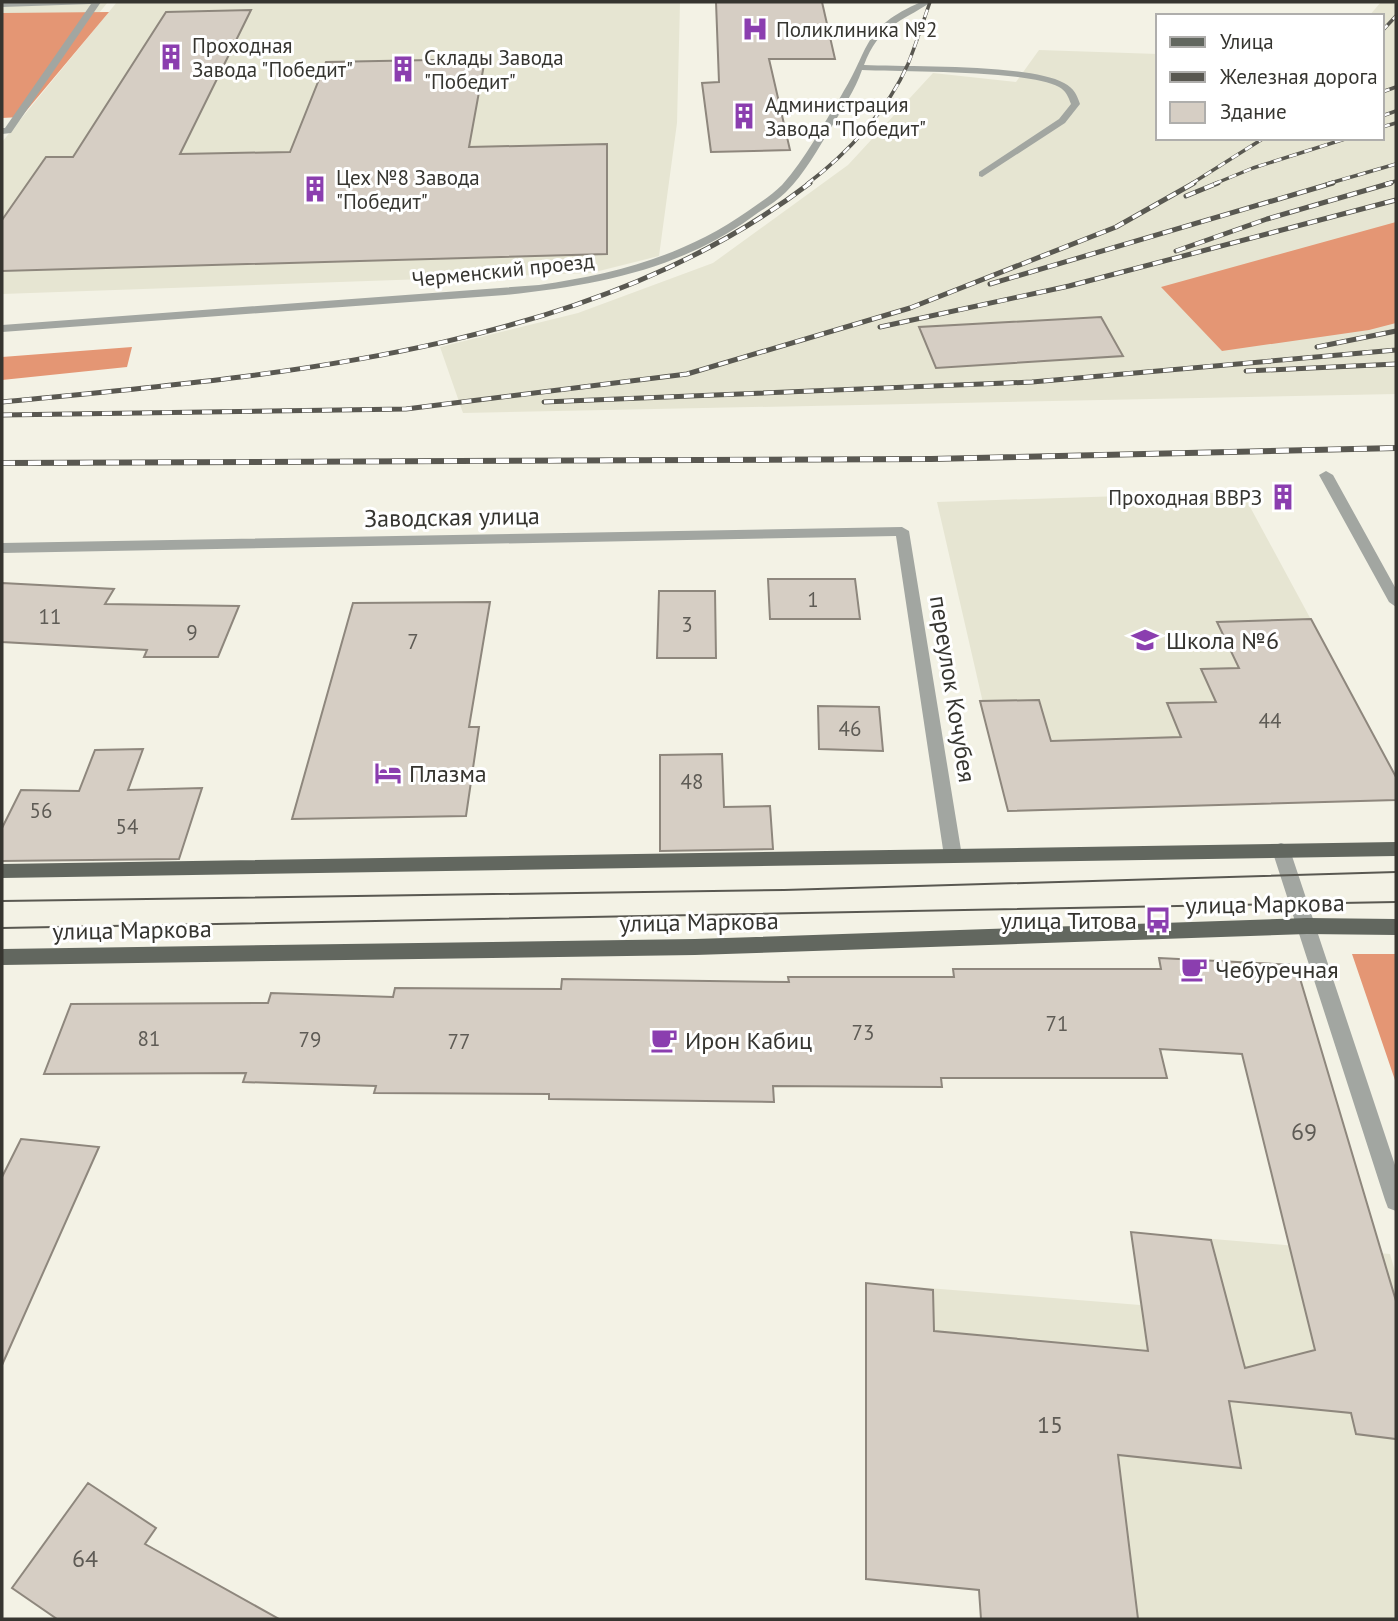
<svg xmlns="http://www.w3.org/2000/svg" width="1398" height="1621" viewBox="0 0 1398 1621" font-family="'PT Sans',sans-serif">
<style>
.built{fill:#e6e5d2}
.forest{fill:#e49674}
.building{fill:#d6cec4;stroke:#8e877d;stroke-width:2}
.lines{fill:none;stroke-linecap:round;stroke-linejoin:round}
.minor{fill:#a2a6a1;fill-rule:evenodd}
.major{fill:#62675f;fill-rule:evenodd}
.tram{stroke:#595851;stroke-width:2}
.rail-far2-casing{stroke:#595851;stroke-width:3.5}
.rail-far1-casing{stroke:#595851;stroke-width:5}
.rail-casing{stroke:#595851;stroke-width:6}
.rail-far2{stroke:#fff;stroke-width:2.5;stroke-dasharray:8;stroke-linecap:butt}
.rail-far1{stroke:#fff;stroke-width:3.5;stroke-dasharray:10;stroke-linecap:butt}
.rail{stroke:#fff;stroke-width:4.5;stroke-dasharray:13;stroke-linecap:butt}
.labels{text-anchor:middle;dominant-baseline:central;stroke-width:6;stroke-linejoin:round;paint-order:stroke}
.far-poi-label{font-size:21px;fill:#363530;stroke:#fff;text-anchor:start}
.far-street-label{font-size:21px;fill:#363530;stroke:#fff}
.number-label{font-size:21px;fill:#5e5b55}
.street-label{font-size:24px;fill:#363530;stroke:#fff}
.poi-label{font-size:24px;fill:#363530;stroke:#fff;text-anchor:start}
.near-number-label{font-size:24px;fill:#5e5b55}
</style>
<rect width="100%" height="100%" fill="#f3f2e5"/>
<path class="built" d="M 2,2 L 108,2 L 99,13 L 2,14 Z
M 117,2 L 680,2 L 677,123 L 659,256 L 591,273 L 2,294 L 2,142 Z
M 1381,2 L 1396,2 L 1396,394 L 463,413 L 440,347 L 578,313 L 713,263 L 848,165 L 933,73 L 1016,82 L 1039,50 L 1158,54 L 1158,138 L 1382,138 L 1382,16 L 1369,16 Z
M 1242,492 L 1396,777 L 1396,800 L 1008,812 L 937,502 Z
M 1131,1232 L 1390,1254 L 1396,1275 L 1396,1619 L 981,1619 L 979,1590 L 866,1579 L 866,1283 L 1140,1305 Z"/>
<path class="forest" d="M 109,12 L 21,117 L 2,118 L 2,13 Z
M 1396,222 L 1396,323 L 1369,330 L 1222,351 L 1161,287 Z
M 132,347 L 127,367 L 2,380 L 2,357 Z
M 1352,954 L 1396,954 L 1396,1083 Z"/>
<path class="building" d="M 716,2 L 822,2 L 835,59 L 769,59 L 790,150 L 711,152 L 702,83 L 719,82 Z
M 251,10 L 180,154 L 290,152 L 326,62 L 485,59 L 469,147 L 607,144 L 607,254 L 2,271 L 2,220 L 46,157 L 73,157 L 166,12 Z
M 1101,317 L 1123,356 L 936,368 L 919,327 Z
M 768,579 L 855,579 L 860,619 L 770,619 Z
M 2,583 L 114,589 L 105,604 L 239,606 L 218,657 L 144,657 L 147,650 L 2,642 Z
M 659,591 L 715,591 L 716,658 L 657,658 Z
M 490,602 L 469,727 L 479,727 L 466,816 L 292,819 L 353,603 Z
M 1311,619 L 1396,777 L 1396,800 L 1008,811 L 980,701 L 1039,700 L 1051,741 L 1181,737 L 1167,703 L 1216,702 L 1201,669 L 1239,668 L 1217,622 Z
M 818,706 L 879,707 L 883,751 L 819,749 Z
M 143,749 L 128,790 L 202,788 L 179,859 L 2,861 L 2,828 L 21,790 L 79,791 L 95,750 Z
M 722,754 L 724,807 L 770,806 L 773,849 L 660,851 L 660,755 Z
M 1159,958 L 1296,965 L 1396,1301 L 1396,1439 L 1356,1434 L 1351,1413 L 1229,1401 L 1241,1468 L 1118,1455 L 1138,1619 L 981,1619 L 979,1590 L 866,1579 L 866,1283 L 933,1290 L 934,1331 L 1148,1351 L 1131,1232 L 1211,1240 L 1245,1368 L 1315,1350 L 1242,1054 L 1160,1049 L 1167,1078 L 941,1078 L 942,1087 L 773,1086 L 774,1102 L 549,1099 L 549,1094 L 374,1093 L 376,1086 L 243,1082 L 246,1073 L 44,1074 L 71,1004 L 268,1003 L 271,993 L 393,997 L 395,988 L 561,989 L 562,979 L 789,982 L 788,977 L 954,977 L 953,969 L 1161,969 Z
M 21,1139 L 99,1147 L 2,1365 L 2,1177 Z
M 88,1483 L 156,1528 L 145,1544 L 279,1619 L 57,1619 L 12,1588 Z"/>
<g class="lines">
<path class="minor" d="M 101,2 L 11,133 L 2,134 L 2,128 L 5,128 L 91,4 L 2,7 L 2,3 Z
M 921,2 L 931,2 C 900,23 879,25 864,65 C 909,67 1029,64 1064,83 C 1074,88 1077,95 1080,104 L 1065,123 L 982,177 L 979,176 L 979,172 L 1059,119 L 1071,104 C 1068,96 1066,91 1059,87 C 1027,70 904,72 862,70 C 855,90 843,108 832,126 C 818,149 805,173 786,192 C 776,202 763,209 752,217 C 679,270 593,286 505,295 L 2,332 L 2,325 L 539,285 C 615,274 684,256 748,211 C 759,203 772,195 782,185 C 806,158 822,126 841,96 C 871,48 861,28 921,2 Z
M 1326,471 L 1333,475 L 1396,589 L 1396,607 L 1389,602 L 1319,475 Z
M 902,527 L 909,531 L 962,856 L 959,861 L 947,861 L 944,856 L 896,536 L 2,553 L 2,543 Z
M 1281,843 L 1287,845 L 1290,850 L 1396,1168 L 1396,1211 L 1388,1208 L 1385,1200 L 1272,850 L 1275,845 Z"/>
<path class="major" d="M 1396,842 L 1396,856 L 2,878 L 2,864 Z
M 1307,918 L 1396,919 L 1396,935 L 1307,934 L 695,955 L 2,965 L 2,949 L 695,939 Z"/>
<path class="tram" d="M 2,901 L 784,890 L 1396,872
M 2,928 L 1396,902"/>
<g class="rail-far2-casing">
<path id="rail-far2" d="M 1382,31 L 1396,16
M 1382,92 L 1396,87
M 1382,116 L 1396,111
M 1382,127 L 1396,123
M 807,184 C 847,154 888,110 908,64 C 916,44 923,22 930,2
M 1191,184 L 1264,138
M 1214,184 L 1253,168 L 1348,138
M 1327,184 L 1396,164
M 1385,184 L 1396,181"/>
</g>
<g class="rail-far1-casing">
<path id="rail-far1" d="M 1186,196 L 1218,183
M 1176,251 L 1267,219 L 1391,183
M 990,284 L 1333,183
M 880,327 L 1069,286 L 1396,200
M 1317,347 L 1396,331
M 1246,371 L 1396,364
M 2,402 C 270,376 588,353 810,183
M 544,402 L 1032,382 L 1396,350
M 2,415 L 406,409 L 687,374 L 910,308 L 1116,227 L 1194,183"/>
</g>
<g class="rail-casing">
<path id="rail" d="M 2,463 L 931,459 L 1396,448"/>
</g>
<use href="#rail-far2" class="rail-far2"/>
<use href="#rail-far1" class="rail-far1"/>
<use href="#rail" class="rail"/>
</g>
<defs>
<g id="hospital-bare" transform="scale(2.1)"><path d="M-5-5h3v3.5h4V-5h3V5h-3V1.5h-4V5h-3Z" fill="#8b3eaf" stroke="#fff" stroke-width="2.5" paint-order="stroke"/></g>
<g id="building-bare" transform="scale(2.1)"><path d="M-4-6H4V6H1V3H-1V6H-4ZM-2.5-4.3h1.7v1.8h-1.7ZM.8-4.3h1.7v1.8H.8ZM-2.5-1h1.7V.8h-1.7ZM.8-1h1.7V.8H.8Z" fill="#8b3eaf" stroke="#fff" stroke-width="2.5" paint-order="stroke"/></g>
<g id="school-bare" transform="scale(2.1)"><path d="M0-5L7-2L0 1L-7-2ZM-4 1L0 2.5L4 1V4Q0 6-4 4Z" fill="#8b3eaf" stroke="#fff" stroke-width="2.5" paint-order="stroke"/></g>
<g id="hotel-bare" transform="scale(2.1)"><path d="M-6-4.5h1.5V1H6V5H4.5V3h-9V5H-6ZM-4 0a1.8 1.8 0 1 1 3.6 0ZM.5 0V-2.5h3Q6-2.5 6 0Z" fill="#8b3eaf" stroke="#fff" stroke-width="2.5" paint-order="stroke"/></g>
<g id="bus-bare" transform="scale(2.1)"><path d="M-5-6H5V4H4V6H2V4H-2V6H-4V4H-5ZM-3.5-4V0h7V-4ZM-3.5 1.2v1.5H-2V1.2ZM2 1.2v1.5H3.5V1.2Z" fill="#8b3eaf" stroke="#fff" stroke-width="2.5" paint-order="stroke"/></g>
<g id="cafe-bare" transform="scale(2.1)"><path d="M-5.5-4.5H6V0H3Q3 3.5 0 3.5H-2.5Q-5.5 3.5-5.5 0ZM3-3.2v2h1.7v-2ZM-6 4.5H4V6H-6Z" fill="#8b3eaf" stroke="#fff" stroke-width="2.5" paint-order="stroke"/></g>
</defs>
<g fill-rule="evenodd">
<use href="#hospital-bare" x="755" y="29"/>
<use href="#building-bare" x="171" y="57"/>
<use href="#building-bare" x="403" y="69"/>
<use href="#building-bare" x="744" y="116"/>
<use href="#building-bare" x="315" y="189"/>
<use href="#building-bare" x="1283" y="497"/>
<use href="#school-bare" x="1145" y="640"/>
<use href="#hotel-bare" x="388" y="773"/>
<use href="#bus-bare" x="1158" y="920"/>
<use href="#cafe-bare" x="1194" y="969"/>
<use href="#cafe-bare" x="664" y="1040"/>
</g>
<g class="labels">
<g class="far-poi-label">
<text x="776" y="29">Поликлиника №2</text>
<text x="192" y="45">Проходная<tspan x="192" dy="24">Завода "Победит"</tspan></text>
<text x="424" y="57">Склады Завода<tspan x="424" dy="24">"Победит"</tspan></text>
<text x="765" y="104">Администрация<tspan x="765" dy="24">Завода "Победит"</tspan></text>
<text x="336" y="177">Цех №8 Завода<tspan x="336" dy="24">"Победит"</tspan></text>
<text x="1262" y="497" text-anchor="end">Проходная ВВРЗ</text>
</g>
<g class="far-street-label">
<text transform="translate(503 270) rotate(-6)">Черменский проезд</text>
</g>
<g class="number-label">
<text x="813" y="599">1</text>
<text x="50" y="616">11</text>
<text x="687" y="624">3</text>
<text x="192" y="632">9</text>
<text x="413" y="641">7</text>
<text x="1270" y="720">44</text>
<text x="850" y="728">46</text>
<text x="692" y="781">48</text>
<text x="41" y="810">56</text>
<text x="127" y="826">54</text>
<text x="1057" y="1023">71</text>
<text x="863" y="1032">73</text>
<text x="149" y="1038">81</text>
<text x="310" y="1039">79</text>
<text x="459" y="1041">77</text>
</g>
<g class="street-label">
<text transform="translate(452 517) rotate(-1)">Заводская улица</text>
<text transform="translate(953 689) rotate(81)">переулок Кочубея</text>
<text transform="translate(1265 904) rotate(-1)">улица Маркова</text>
<text transform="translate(699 922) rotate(-1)">улица Маркова</text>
<text transform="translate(132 930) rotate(-1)">улица Маркова</text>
</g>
<g class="poi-label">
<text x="1166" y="640">Школа №6</text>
<text x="409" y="773">Плазма</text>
<text x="1137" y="920" text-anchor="end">улица Титова</text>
<text x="1215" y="969">Чебуречная</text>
<text x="685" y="1040">Ирон Кабиц</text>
</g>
<g class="near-number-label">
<text x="1304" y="1131">69</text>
<text x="1050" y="1424">15</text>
<text x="85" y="1558">64</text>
</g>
</g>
<rect width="1398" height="1621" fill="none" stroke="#363530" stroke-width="7"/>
<rect x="1156" y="14" width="228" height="126" fill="#ffffff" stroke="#afaeac" stroke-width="2"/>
<rect x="1170" y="37" width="35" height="10" fill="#62675f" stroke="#afaeac" stroke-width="2"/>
<text x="1220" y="49" font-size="21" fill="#363530">Улица</text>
<rect x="1170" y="72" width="35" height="10" fill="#595851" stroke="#afaeac" stroke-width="2"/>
<text x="1220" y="84" font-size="21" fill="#363530">Железная дорога</text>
<rect x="1170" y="102" width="35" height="21" fill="#d6cec4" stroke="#afaeac" stroke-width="2"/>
<text x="1220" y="119" font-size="21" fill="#363530">Здание</text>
</svg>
